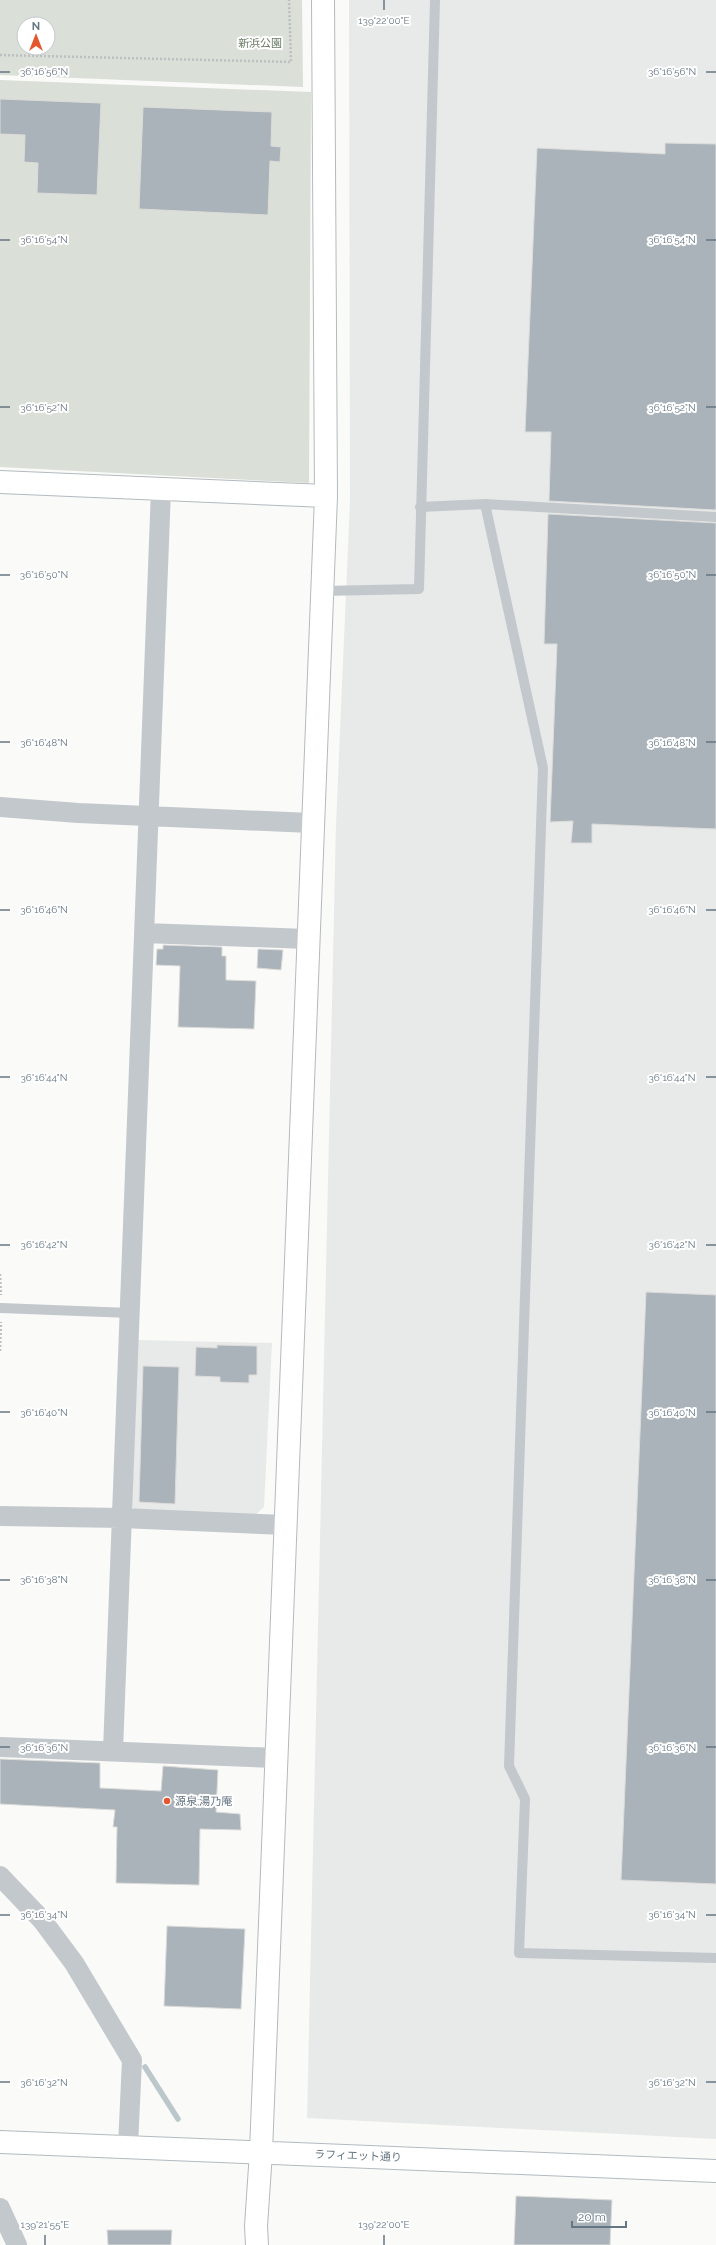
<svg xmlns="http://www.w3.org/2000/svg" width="716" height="2245" viewBox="0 0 716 2245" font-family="Raleway,'Noto Sans JP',sans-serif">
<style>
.built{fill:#e8e9e9}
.green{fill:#dadfd7;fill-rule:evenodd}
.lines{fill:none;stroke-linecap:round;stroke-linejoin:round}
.stream{stroke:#bbc7cb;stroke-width:5.5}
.building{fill:#aab3b9;stroke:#dcdcda}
.secondary-casing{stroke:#b3babf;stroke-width:24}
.path{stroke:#bbbfc2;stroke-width:2.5;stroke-dasharray:2 2;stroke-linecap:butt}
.lane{stroke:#c3c8cc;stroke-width:10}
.street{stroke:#c3c8cc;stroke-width:20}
.secondary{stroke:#fff;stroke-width:22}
.ticks{fill:none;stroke:#657683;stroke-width:1.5}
.poi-dot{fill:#e4572e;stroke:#fff;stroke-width:1.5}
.labels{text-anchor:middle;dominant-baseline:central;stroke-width:4;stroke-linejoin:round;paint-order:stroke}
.park-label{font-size:11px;fill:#687a64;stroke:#fff}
.poi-label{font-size:11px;fill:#657683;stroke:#fff;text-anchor:start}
.street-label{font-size:11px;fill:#657683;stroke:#fff}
.ticks-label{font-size:10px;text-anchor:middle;fill:#657683;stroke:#fff;stroke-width:4;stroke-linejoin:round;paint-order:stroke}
</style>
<rect width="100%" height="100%" fill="#fafaf8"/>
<path class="built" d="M 349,0 L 716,0 L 716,2139 L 307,2118 L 336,824 L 350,501 Z
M 138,1340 L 272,1343 L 264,1507 L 253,1517 L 136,1512 L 132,1506 Z"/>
<path class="green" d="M 0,0 L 302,0 L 303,87 L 0,75 ZM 24,24 L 48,24 L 48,48 L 24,48 Z
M 0,80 L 311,92 L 309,483 L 0,467 Z"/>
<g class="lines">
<path class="stream" d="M 145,2067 L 178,2119"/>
</g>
<path class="building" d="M 0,99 L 101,103 L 97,195 L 37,193 L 38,163 L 24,162 L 25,135 L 0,134 Z
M 143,107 L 272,112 L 271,146 L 281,147 L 280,162 L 270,161 L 268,215 L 139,209 Z
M 665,143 L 716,144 L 716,510 L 549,501 L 551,432 L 525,432 L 537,148 L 665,154 Z
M 548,514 L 716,523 L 716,829 L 592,824 L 592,843 L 571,843 L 573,821 L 550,822 L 557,644 L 544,644 Z
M 163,945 L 222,947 L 222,956 L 226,956 L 226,980 L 256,981 L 254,1029 L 178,1027 L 180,966 L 156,965 L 157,949 L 163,949 Z
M 258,949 L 283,950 L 281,970 L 257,968 Z
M 646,1292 L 716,1295 L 716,1884 L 621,1880 Z
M 217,1345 L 257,1346 L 257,1375 L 249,1375 L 249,1383 L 220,1382 L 220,1377 L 195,1376 L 196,1347 L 217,1348 Z
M 143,1366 L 179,1367 L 175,1504 L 139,1502 Z
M 0,1759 L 100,1763 L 100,1788 L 161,1791 L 163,1766 L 218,1770 L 216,1812 L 240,1814 L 241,1830 L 200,1829 L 199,1885 L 116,1883 L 117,1827 L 113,1827 L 115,1810 L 0,1804 Z
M 167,1926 L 245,1929 L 241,2009 L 164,2006 Z
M 516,2196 L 612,2200 L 610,2245 L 514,2245 Z
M 107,2230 L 172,2230 L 171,2245 L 108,2245 Z"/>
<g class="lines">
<g class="secondary-casing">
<path id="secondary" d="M 0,482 L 326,496
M 0,2142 L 716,2171
M 257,2245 L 256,2226 L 261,2152 L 326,496 L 323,0"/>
</g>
<path class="path" d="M 0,55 L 291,62 L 289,0
M 0,1274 L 1,1295
M 0,1351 L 1,1322"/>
<path class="lane" d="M 485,504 L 543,768 L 509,1766 L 525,1799 L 519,1953 L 716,1958
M 420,507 L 485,504 L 716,517
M 321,591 L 419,589 L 435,0
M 1,1308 L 130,1313"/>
<path class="street" d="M 0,807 L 78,813 L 311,823
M 144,933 L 307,939
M 0,1516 L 122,1518 L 285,1525
M 0,1747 L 276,1758
M 113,1751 L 161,489
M 0,1876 L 42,1920 L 74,1963 L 132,2060 L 128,2146
M 0,2208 L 17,2245"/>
<use href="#secondary" class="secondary"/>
</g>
<path class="ticks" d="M 384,0 L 384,10M 0,72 L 10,72M 706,72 L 716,72M 0,240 L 10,240M 706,240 L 716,240M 0,407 L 10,407M 706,407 L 716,407M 0,575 L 10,575M 706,575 L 716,575M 0,742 L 10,742M 706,742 L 716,742M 0,910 L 10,910M 706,910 L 716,910M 0,1077 L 10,1077M 706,1077 L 716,1077M 0,1245 L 10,1245M 706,1245 L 716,1245M 0,1412 L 10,1412M 706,1412 L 716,1412M 0,1580 L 10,1580M 706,1580 L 716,1580M 0,1747 L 10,1747M 706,1747 L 716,1747M 0,1915 L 10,1915M 706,1915 L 716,1915M 0,2082 L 10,2082M 706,2082 L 716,2082M 45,2235 L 45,2245M 384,2235 L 384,2245"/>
<circle class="poi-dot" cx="167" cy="1801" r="4"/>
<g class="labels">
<g class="park-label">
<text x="260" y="43">新浜公園</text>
</g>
<g class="poi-label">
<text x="175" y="1801">源泉;湯乃庵</text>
</g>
<g class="street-label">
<text transform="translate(358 2156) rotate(2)">ラフィエット通り</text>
</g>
</g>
<g class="ticks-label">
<text x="384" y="24">139°22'00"E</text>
<text x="44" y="75">36°16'56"N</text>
<text x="672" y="75">36°16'56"N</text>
<text x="44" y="243">36°16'54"N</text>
<text x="672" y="243">36°16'54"N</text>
<text x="44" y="411">36°16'52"N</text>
<text x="672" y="411">36°16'52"N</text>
<text x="44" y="578">36°16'50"N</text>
<text x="672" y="578">36°16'50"N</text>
<text x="44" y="746">36°16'48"N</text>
<text x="672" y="746">36°16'48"N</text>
<text x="44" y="913">36°16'46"N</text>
<text x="672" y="913">36°16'46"N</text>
<text x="44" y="1081">36°16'44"N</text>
<text x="672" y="1081">36°16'44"N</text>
<text x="44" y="1248">36°16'42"N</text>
<text x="672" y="1248">36°16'42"N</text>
<text x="44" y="1416">36°16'40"N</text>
<text x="672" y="1416">36°16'40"N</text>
<text x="44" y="1583">36°16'38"N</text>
<text x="672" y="1583">36°16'38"N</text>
<text x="44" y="1751">36°16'36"N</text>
<text x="672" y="1751">36°16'36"N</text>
<text x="44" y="1918">36°16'34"N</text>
<text x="672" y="1918">36°16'34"N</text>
<text x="44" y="2086">36°16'32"N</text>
<text x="672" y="2086">36°16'32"N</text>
<text x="45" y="2228">139°21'55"E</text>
<text x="384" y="2228">139°22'00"E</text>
</g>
<g transform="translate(36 36)"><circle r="19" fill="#ffffff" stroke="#c1c8cd"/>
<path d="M0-3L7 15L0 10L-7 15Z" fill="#e4572e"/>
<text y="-6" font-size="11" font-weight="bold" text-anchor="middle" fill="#657683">N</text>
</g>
<path d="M572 2221v6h54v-6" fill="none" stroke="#657683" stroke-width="2"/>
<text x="578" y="2221" font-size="12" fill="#657683" stroke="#ffffff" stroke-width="3" paint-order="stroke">20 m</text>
</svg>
